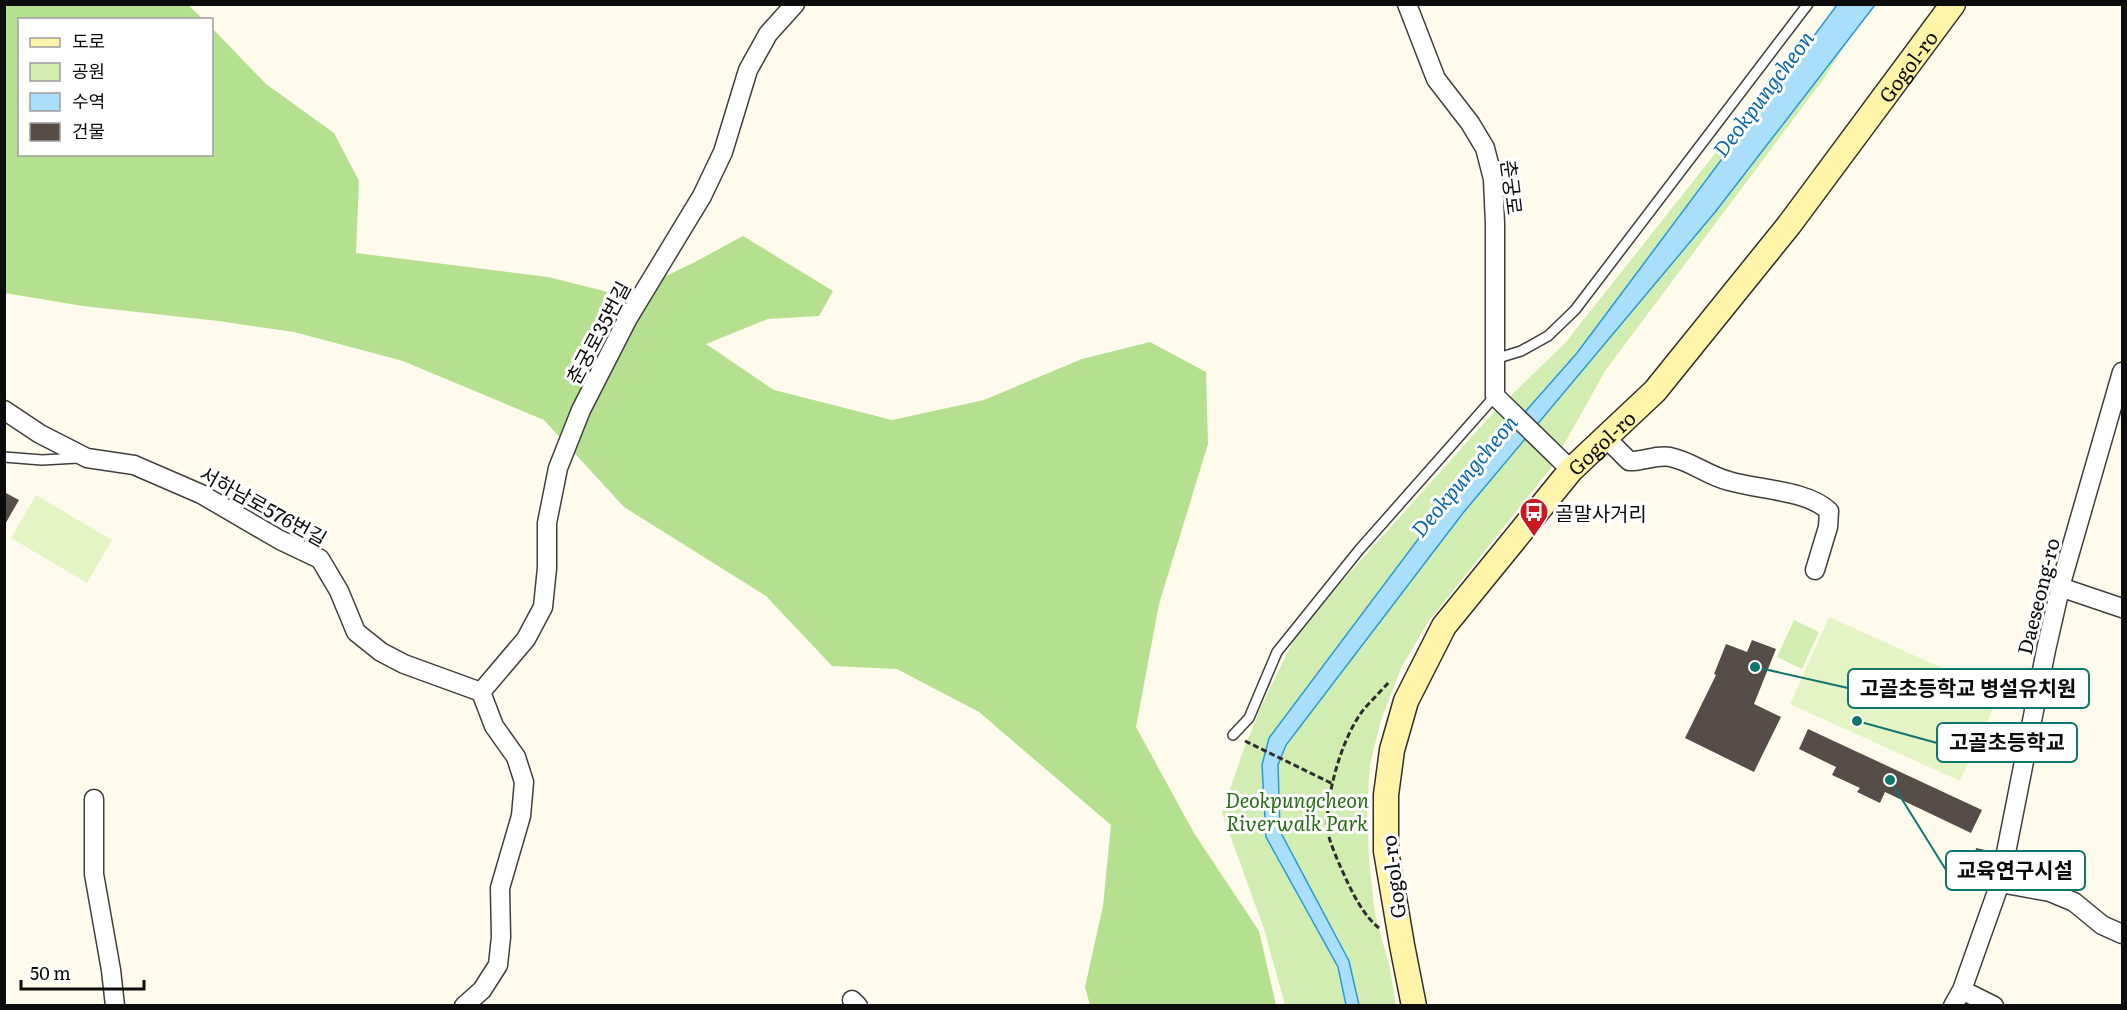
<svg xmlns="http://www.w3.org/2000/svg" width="2127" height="1010" viewBox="0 0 2127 1010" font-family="Literata,'Noto Sans KR',serif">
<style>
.green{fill:#d1edb1}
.forest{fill:#b5e08f}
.pitch{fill:#e4f4c4}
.water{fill:#aadffc;stroke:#2a97db;stroke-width:1.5}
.building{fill:#564d48}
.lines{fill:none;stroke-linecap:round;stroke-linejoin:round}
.lane-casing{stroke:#3f3f3f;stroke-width:12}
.street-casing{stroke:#3f3f3f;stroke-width:21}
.secondary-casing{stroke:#2e2e2e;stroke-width:27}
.path{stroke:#2e2e2e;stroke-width:3;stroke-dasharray:6 3;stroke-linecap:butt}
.lane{stroke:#fff;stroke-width:9}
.street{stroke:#fff;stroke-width:18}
.secondary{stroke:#fff4a7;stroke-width:24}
.labels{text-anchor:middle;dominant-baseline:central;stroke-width:6;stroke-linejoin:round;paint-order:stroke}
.street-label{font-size:20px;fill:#0c0c0c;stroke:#fff}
.poi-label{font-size:20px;fill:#0c0c0c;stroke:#fff;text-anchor:start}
.park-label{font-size:20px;font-style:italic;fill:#296a17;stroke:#fff}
.water-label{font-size:21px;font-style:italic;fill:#0a67aa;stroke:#fff}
.leader{fill:none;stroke:#0f766e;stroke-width:2}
.callout-dot{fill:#0f766e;stroke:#fff;stroke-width:2}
.callout{fill:#fff;stroke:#0f766e;stroke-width:2}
.callout-label{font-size:21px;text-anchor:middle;font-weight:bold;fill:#0c0c0c}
</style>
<rect width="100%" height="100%" fill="#fffbec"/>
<path class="green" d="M 1844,5 L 1870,5 L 1825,77 L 1605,371 L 1551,468 L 1428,622 L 1401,668 L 1381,720 L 1370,765 L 1367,808 L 1369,860 L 1375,914 L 1390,969 L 1396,1005 L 1285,1005 L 1264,929 L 1222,813 L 1242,754 L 1261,707 L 1294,639 L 1344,579 L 1494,412 L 1566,342 L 1793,55 Z
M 1794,620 L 1819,632 L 1802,669 L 1777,657 Z"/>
<path class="forest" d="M 4,5 L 188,5 L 203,19 L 20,20 L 20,154 L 212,154 L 212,28 L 266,84 L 334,133 L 359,181 L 356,253 L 548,277 L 624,296 L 693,263 L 743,236 L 833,291 L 819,316 L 768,319 L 706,344 L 774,390 L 892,420 L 984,400 L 1082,359 L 1150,342 L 1206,372 L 1208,444 L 1159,604 L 1136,727 L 1194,833 L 1259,931 L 1276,1005 L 1090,1005 L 1085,987 L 1103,906 L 1111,825 L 979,712 L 897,669 L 832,666 L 766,596 L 624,507 L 544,420 L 403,361 L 294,332 L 218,321 L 83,306 L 5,293 Z"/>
<path class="pitch" d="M 36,495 L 112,540 L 87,583 L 11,538 Z
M 1829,617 L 2000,694 L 1960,781 L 1790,704 Z"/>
<path class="water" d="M 1837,5 L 1875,5 L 1716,211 L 1463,513 L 1286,745 L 1278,765 L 1280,831 L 1349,961 L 1359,1005 L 1346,1005 L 1338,967 L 1266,837 L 1262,765 L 1269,738 L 1449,498 L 1577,353 Z"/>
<path class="building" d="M 4,492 L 19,500 L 4,526 Z
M 1752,640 L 1776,649 L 1754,704 L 1781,717 L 1754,772 L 1685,738 L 1716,675 L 1714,674 L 1726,644 L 1747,652 Z
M 1808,729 L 1982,810 L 1971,833 L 1885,792 L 1880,803 L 1857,792 L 1860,788 L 1832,775 L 1836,767 L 1799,749 Z
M 1976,848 L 1990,851 L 1985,879 L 1951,873 L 1954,856 L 1974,860 Z"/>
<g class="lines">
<g class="lane-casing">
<path id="lane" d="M 1495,359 L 1521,351 L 1548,336 L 1575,310 L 1808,4
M 4,457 L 42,460 L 78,458
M 1233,735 L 1249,718 L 1277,652 L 1359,550 L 1495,396"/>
</g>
<g class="street-casing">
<path id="street" d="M 1407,4 L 1436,79 L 1470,123 L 1485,148 L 1493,179 L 1495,224 L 1495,396 L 1571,470
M 4,410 L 40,434 L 87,458 L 134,465 L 201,494 L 280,540 L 320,559 L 339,591 L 356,632 L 381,652 L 404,664 L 481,692 L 494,726 L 516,757 L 524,782 L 521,816 L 500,888 L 501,937 L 498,965 L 482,990 L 464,1006
M 1606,438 L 1629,461 C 1642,462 1657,454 1670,457 C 1691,461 1708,476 1729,481 C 1759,490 1807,490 1829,511 L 1828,527 L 1815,570
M 2060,587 L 2122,608
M 481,692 L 526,639 L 543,607 L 547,568 L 547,523 L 558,468 L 581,410 L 628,318 L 702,196 L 723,152 L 748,70 L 768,34 L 795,4
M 94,799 L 94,874 L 111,970 L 115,1006
M 2000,883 L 2050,892 L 2074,902 L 2102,925 L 2122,934
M 1962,990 L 1994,1006
M 852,1000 L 858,1006
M 1953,1006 L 1962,990 L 2000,883 L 2046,650 L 2062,580 L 2122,372"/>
</g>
<g class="secondary-casing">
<g id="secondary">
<path id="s1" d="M 1414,1006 L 1402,945 L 1386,851 L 1386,795 L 1392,750 L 1406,701 L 1444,626 L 1571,470 L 1655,391 L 1789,225 L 1953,4"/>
</g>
</g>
<path class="path" d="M 1245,741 L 1333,784
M 1379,928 C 1364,916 1354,896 1346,879 C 1340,866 1328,840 1327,827 C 1327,791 1342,737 1364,709 C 1372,700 1381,691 1389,682"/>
<use href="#lane" class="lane"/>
<use href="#street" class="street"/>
<use href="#secondary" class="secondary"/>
</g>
<defs>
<g id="bus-pin" transform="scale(1.5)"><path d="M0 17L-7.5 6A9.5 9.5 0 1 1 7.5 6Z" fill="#ca1722" stroke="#fff"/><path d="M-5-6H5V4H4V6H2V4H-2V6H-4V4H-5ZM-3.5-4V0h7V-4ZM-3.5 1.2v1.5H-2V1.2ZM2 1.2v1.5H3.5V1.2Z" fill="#fff"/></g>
</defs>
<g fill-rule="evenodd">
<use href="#bus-pin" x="1534" y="512"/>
</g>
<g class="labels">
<g class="street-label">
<text stroke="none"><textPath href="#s1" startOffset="1122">Gogol-ro</textPath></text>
<text transform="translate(1513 187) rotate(83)">춘궁로</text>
<text transform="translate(597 332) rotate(-62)">춘궁로35번길</text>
<text stroke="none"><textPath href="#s1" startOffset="636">Gogol-ro</textPath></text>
<text transform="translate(264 505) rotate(29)">서하남로576번길</text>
<text transform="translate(2037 596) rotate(-76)">Daeseong-ro</text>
<text transform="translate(1392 877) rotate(-97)">Gogol-ro</text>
</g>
<g class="poi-label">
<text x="1555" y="512">골말사거리</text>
</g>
<g class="park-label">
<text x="1297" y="799">Deokpungcheon<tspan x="1297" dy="23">Riverwalk Park</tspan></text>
</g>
<g class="water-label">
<text transform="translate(1762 93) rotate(-53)">Deokpungcheon</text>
<text transform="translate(1463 475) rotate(-50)">Deokpungcheon</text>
</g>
</g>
<path class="leader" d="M1755 667L1848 688M1857 721L1937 743M1890 780L1946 870"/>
<g class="callout-dot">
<circle cx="1755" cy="667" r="6"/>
<circle cx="1857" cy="721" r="6"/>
<circle cx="1890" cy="780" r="6"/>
</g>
<g class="callout">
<rect x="1848" y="669" width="241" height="39" rx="6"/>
<rect x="1937" y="723" width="140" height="39" rx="6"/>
<rect x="1946" y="851" width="139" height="39" rx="6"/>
</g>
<g class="callout-label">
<text x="1968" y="696">고골초등학교 병설유치원</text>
<text x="2007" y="750">고골초등학교</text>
<text x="2015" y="878">교육연구시설</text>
</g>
<rect width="2127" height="1010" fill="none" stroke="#0c0c0c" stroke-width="12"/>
<rect x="18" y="18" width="195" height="138" fill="#ffffff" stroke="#9e9e9e" stroke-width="1.5"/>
<rect x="30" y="38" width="30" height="9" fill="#fff4a7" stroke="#9e9e9e" stroke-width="1.5"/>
<text x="72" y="48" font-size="18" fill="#0c0c0c">도로</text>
<rect x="30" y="63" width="30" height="18" fill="#d1edb1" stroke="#9e9e9e" stroke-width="1.5"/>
<text x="72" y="78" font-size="18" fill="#0c0c0c">공원</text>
<rect x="30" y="93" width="30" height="18" fill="#aadffc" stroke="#9e9e9e" stroke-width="1.5"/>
<text x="72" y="108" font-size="18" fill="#0c0c0c">수역</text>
<rect x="30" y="123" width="30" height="18" fill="#564d48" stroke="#9e9e9e" stroke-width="1.5"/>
<text x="72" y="138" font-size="18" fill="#0c0c0c">건물</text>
<path d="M21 980v9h123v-9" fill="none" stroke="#0c0c0c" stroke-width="3"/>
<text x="30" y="980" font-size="18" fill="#0c0c0c" stroke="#ffffff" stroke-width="4.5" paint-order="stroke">50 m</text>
</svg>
